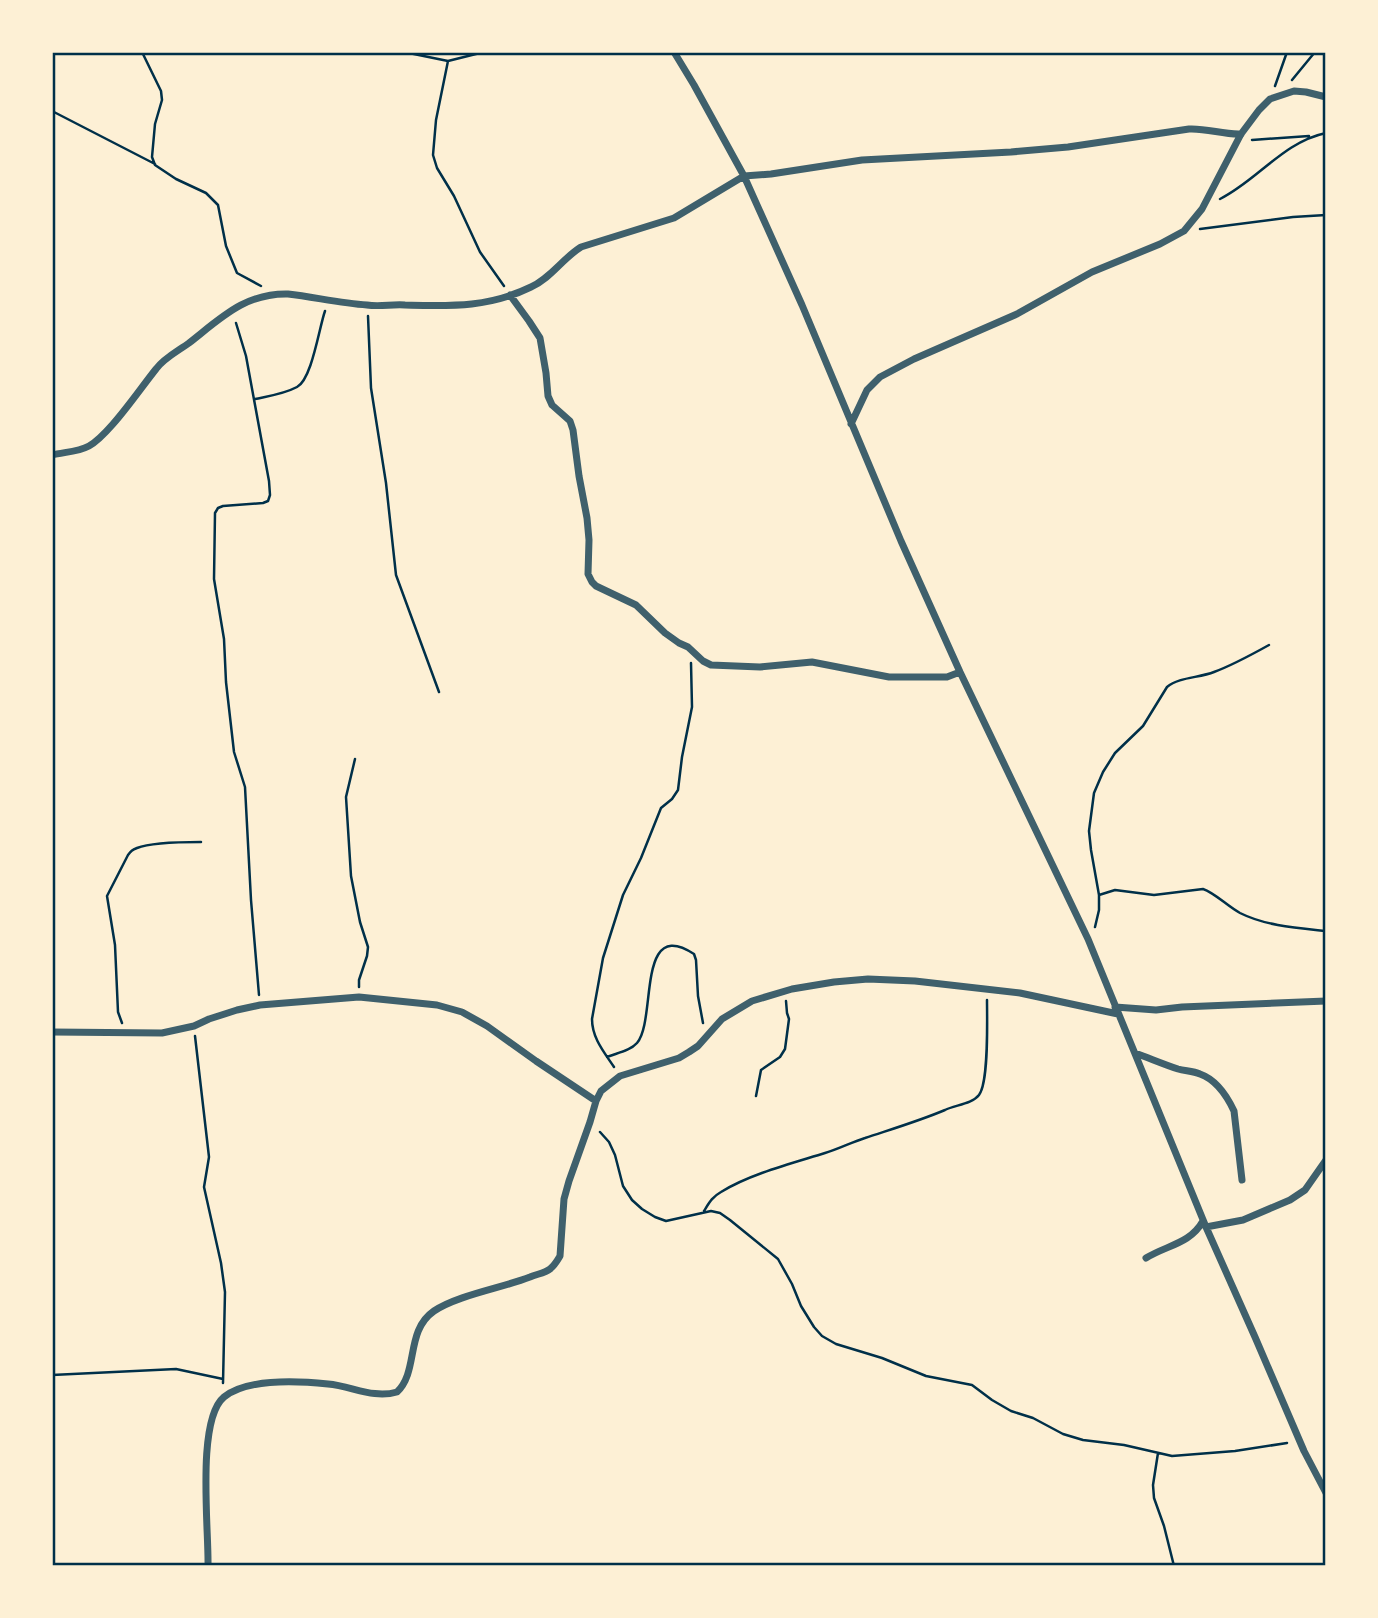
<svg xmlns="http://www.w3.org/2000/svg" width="1378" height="1618" viewBox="0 0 1378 1618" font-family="'IBM Plex Sans',sans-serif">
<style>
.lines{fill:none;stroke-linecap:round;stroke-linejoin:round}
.path{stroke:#003049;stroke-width:2.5}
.minor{stroke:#3f606c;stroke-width:7}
.neatline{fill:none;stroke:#003049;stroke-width:2.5}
</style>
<rect width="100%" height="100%" fill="#fdf0d5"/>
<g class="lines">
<path class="path" d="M 142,52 L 161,91 L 162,100 L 155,124 L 152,157 L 155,165 L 176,179 L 206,193 L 218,205 L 226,246 L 237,273 L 261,286
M 404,52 L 448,61 L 484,52
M 448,61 L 436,120 L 433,155 L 437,168 L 454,196 L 480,252 L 504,286
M 1292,80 L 1315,52
M 1275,86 L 1287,52
M 52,111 L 155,164
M 1252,140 L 1309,136
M 1220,199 C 1258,180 1283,142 1326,133
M 1200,229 L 1293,217 L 1326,215
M 368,316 L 371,388 L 386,483 L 396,575 L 439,692
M 236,323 L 246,356 L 269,481 L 270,495 L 268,501 L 263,503 L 223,506 L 218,508 L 215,513 L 214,579 L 224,639 L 226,682 L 234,752 L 245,787 L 251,900 L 259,995
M 255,399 C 269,396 284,394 297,387 C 312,379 319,328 325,311
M 355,759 L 346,797 L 351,876 L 360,922 L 368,947 L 367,956 L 359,980 L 359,987
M 1099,895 L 1115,890 L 1154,895 L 1203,889 C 1215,893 1227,906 1240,913 C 1266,926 1297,928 1326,931
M 1095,927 L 1099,910 L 1099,895 L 1091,850 L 1089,831 L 1094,793 L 1103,772 L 1115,753 L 1143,726 L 1167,687 C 1179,677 1199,678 1214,672 C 1233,665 1251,655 1269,645
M 122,1023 L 118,1012 L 115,945 L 107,896 L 128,855 C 131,851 132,850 137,848 C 152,842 184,842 201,842
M 195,1036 L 209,1157 L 204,1187 L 221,1263 L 225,1292 L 223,1383
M 607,1057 C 617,1053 630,1051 637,1043 C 657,1020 636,916 694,954 L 696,960 L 698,996 L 703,1023
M 614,1067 C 604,1052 592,1038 592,1019 L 603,958 L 623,895 L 641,858 L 661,808 L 672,799 L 678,790 L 682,757 L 692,707 L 691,663
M 756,1096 L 761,1070 L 780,1057 L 785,1049 L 789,1019 L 787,1013 L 786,1001
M 600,1132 L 609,1142 L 615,1155 L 623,1186 L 632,1200 L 642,1209 L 655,1217 L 666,1221 L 711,1211 L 720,1213 L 730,1220 L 778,1259 L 792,1284 L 801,1306 L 814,1327 L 822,1336 L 836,1344 L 882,1358 L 926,1376 L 972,1385 L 992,1400 L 1011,1411 L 1033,1418 L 1063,1434 L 1083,1440 L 1124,1445 L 1172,1456 L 1235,1451 L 1287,1443
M 704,1211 C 709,1203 712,1197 721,1192 C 750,1174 793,1163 825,1153 C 839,1149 852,1142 865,1138 C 892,1129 919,1121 945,1110 C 955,1105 972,1104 979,1095 C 989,1082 987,1019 987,1000
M 52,1375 L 176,1369 L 223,1379
M 1158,1453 L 1153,1485 L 1154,1498 L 1164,1526 L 1174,1566"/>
<path class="minor" d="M 674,52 L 694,85 L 744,176 L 802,305 L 901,541 L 960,672 L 1088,939 L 1206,1227 L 1255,1337 L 1304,1451 L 1326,1493
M 510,295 L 529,321 L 540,338 L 546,373 L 548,396 L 552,405 L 570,421 L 573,430 L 579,476 L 587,518 L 589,540 L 588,574 L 592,582 L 596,586 L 636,605 L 665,633 L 679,643 L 688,647 L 703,661 L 711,665 L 760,667 L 812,662 L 889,677 L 947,677 L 960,672
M 851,424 L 867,390 L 880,377 L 914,359 L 1017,314 L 1092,272 L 1160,244 L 1184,231 L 1202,209 L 1241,134 L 1259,110 L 1270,99 L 1294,91 L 1306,92 L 1326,97
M 52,455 C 64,452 78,452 89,446 C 98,441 106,432 113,424 C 128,407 141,388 156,369 C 164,358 178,351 189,343 C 221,318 245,293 288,294 C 314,297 340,303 367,305 C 380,307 392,304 405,305 C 450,306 488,308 531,287 C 551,278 562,259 581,247 L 674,218 L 744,176 L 771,174 L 862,160 L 1011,152 L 1068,147 L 1189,129 C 1207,128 1224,135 1241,134
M 1115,1007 L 1156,1010 L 1182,1007 L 1326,1001
M 52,1032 L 162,1033 L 194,1026 L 209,1019 L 237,1010 L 260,1005 L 359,997 L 437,1005 L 462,1012 L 487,1026 L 536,1061 L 596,1101
M 1135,1053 C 1149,1058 1163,1064 1178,1069 C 1185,1071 1193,1071 1200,1074 C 1217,1080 1227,1096 1234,1111 L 1242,1180
M 1206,1227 L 1243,1220 L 1290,1200 L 1305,1190 L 1326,1160
M 1146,1258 C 1167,1245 1190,1244 1203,1221
M 208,1566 C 209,1531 196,1420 224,1397 C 248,1378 299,1381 328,1384 C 352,1386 373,1399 397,1392 C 419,1371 405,1331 434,1311 C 458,1295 502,1288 530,1277 C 537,1274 545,1273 550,1269 C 555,1265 557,1261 560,1256 L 564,1199 L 569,1181 L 590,1122 L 596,1101 L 601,1091 L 620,1076 L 679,1058 L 689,1052 L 698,1046 L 722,1019 L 752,1001 L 792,989 L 834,982 L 868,979 L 915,981 L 1020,993 L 1118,1014"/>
</g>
<rect width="1378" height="1618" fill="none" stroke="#fdf0d5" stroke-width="108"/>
<rect x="54" y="54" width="1270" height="1510" class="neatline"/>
</svg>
